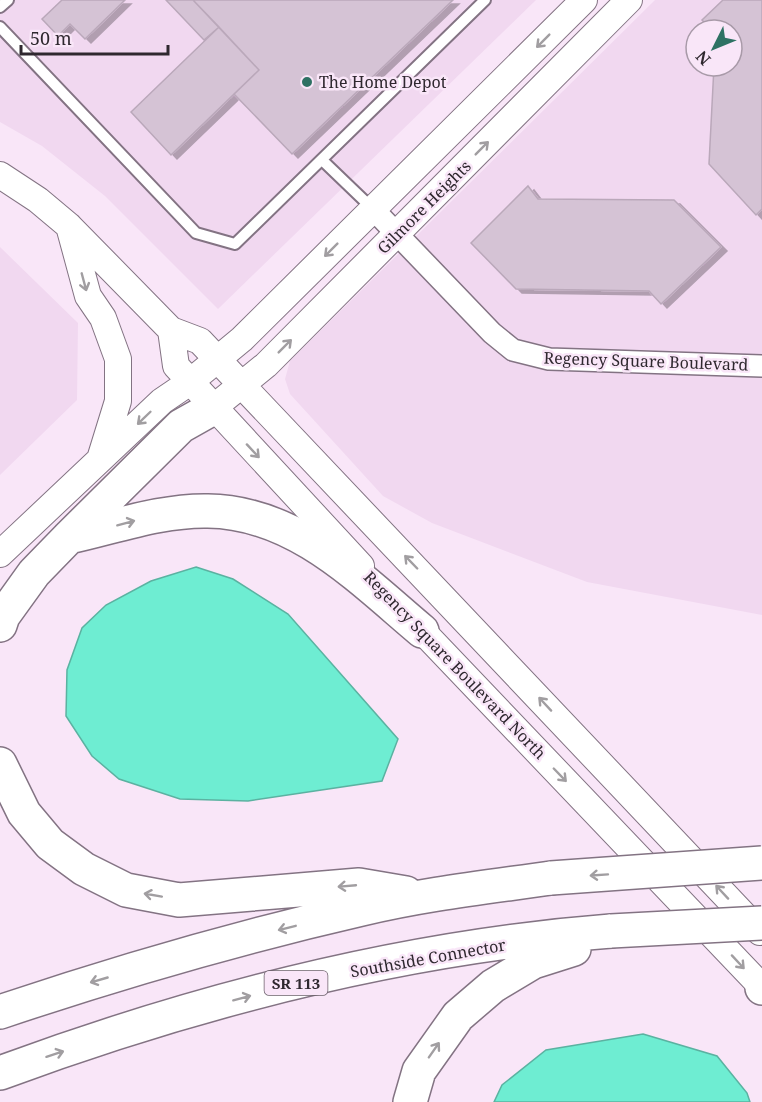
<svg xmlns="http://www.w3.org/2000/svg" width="762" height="1102" viewBox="0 0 762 1102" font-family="'Noto Serif',serif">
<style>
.built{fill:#f1d8f0;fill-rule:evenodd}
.water{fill:#6eedd2;stroke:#5bb2a1;stroke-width:1.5}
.building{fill:#d5c3d5;stroke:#baa8ba;stroke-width:1.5;filter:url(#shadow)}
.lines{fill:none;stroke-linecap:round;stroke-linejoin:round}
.service-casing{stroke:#837383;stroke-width:14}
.minor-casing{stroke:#837383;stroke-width:24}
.tertiary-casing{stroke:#837383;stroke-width:28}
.motorway-casing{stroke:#837383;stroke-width:36}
.service{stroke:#fff;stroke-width:10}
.minor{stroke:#fff;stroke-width:21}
.tertiary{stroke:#fff;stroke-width:26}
.motorway{stroke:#fff;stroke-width:33}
.motorway-bridge-casing{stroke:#837383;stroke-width:36;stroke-linecap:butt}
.motorway-bridge{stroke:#fff;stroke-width:33}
.oneway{stroke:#a19ea1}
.poi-dot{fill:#2e7163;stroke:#f9e6f8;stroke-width:2}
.labels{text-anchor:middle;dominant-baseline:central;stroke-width:5;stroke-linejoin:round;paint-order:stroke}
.shield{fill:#f9e6f8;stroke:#6c616b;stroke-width:1.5}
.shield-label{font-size:15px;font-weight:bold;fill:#2f282f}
.poi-label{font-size:16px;fill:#2f282f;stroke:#f9e6f8;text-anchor:start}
.street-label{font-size:16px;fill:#2f282f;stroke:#f9e6f8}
</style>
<defs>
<filter id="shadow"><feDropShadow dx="6" dy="4" stdDeviation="0" flood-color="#0004"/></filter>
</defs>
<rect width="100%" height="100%" fill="#f9e6f8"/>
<path class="built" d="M 0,0 L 536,0 L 218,309 L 105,196 L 42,146 L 0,122 Z
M 655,0 L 762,0 L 762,615 L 587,582 L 432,523 L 383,496 L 290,394 L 285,379 L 290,361 ZM 696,30 L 732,30 L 732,66 L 696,66 Z
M 0,247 L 78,323 L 77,400 L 0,475 Z"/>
<path class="water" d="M 196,567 L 233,579 L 288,614 L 398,739 L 382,781 L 248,801 L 180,799 L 119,779 L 92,756 L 66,716 L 67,670 L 82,628 L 106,605 L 151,581 Z
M 643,1034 L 717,1056 L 747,1093 L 750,1102 L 494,1102 L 502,1085 L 546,1050 Z"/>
<path class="building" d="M 62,0 L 125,0 L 85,39 L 70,24 L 58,36 L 42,19 Z
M 166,0 L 193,0 L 219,27 L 204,40 Z
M 193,0 L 453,0 L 292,154 L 234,94 L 259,70 Z
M 723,0 L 762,0 L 762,209 L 756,215 L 709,164 L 714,66 L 732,66 L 732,30 L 712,30 L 702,20 Z
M 219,27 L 259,70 L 171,155 L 131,112 Z
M 528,186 L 538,199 L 674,200 L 721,247 L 661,304 L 649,291 L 516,289 L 471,243 Z"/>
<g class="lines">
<g class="service-casing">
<path id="service" d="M 0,7 L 8,0
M 0,27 L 196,233 L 235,244 L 485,0
M 322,160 L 373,209"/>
</g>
<g class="minor-casing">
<path id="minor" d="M 373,209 L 492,333 L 513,350 L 549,359 L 762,366"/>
</g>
<g class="tertiary-casing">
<path id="tertiary" d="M 0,175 L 38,200 L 69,226 L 171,330 L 200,341 L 760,932
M 69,226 L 88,296 L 103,318 L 118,359 L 118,401 L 101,456
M 171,330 L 176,366 L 361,566
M 213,408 L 266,365 L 629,0
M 0,554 L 162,401 L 190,382 L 242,339 L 584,0
M 409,617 L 762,987"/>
</g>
<g class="motorway-casing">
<path id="motorway" d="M 69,537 C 115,527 161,510 208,511 C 296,512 360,579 422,631
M 0,625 L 3,616 L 34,573 L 69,537 L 181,426 L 213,408
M 0,764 L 24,813 L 50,844 L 84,869 L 126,890 L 179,900 L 359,885 L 406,893
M 762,987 L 762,988
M 0,1012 C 119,972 240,937 362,909 C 424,894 488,887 551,878
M 0,1073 C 195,1001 403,947 611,931
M 410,1102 L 419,1071 L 458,1016 L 493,986 L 533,962 L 574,949"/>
</g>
<use href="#service" class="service"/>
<use href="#minor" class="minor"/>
<use href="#tertiary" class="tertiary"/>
<use href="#motorway" class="motorway"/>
<g class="motorway-bridge-casing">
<path id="motorway-bridge" d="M 551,878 L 762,863
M 611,931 L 762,923"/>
</g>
<use href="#motorway-bridge" class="motorway-bridge"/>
</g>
<defs><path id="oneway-shaft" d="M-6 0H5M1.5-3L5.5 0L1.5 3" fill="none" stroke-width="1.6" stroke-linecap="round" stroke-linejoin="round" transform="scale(1.5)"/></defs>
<g class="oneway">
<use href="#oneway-shaft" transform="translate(543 41) rotate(135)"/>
<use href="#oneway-shaft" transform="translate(482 148) rotate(-45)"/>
<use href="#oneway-shaft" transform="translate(331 250) rotate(135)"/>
<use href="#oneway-shaft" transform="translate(84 282) rotate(75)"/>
<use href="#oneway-shaft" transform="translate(285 346) rotate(-45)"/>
<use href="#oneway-shaft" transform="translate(144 418) rotate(136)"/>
<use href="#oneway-shaft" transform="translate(253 451) rotate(47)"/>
<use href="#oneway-shaft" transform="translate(126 523) rotate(-15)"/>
<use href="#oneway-shaft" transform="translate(411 562) rotate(-134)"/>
<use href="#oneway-shaft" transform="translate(545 704) rotate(-133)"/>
<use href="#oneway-shaft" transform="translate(560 775) rotate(46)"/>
<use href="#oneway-shaft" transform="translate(599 875) rotate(176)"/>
<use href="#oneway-shaft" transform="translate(347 886) rotate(175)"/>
<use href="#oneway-shaft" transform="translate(722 892) rotate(-133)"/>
<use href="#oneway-shaft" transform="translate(153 895) rotate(-170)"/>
<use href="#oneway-shaft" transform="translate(287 928) rotate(166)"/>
<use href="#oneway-shaft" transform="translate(738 962) rotate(47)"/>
<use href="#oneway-shaft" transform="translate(99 980) rotate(164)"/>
<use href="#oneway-shaft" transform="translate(242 998) rotate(-15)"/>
<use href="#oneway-shaft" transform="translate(434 1050) rotate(-55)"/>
<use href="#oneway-shaft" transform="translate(55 1054) rotate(-18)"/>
</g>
<circle class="poi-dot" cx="307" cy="82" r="6"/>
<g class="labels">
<rect class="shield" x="264.5" y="971" width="63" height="24" rx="4.5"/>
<g class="shield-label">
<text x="296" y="983">SR 113</text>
</g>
<g class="poi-label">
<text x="319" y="82">The Home Depot</text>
</g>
<g class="street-label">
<text transform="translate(424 207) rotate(-45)">Gilmore Heights</text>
<text transform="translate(646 361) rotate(2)">Regency Square Boulevard</text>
<text transform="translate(455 665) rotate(46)">Regency Square Boulevard North</text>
<text transform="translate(428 958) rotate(-10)">Southside Connector</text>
</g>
</g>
<g transform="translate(714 48) rotate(227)"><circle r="28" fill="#f9e6f8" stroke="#a89aa8" stroke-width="1.5"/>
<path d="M0-4.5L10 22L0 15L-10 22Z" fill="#2e7163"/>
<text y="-9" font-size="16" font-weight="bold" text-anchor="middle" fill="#2f282f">N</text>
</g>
<path d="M21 45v9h147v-9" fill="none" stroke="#2f282f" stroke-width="3"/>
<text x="30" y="45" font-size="18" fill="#2f282f" stroke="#f9e6f8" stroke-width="4.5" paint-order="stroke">50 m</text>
</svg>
